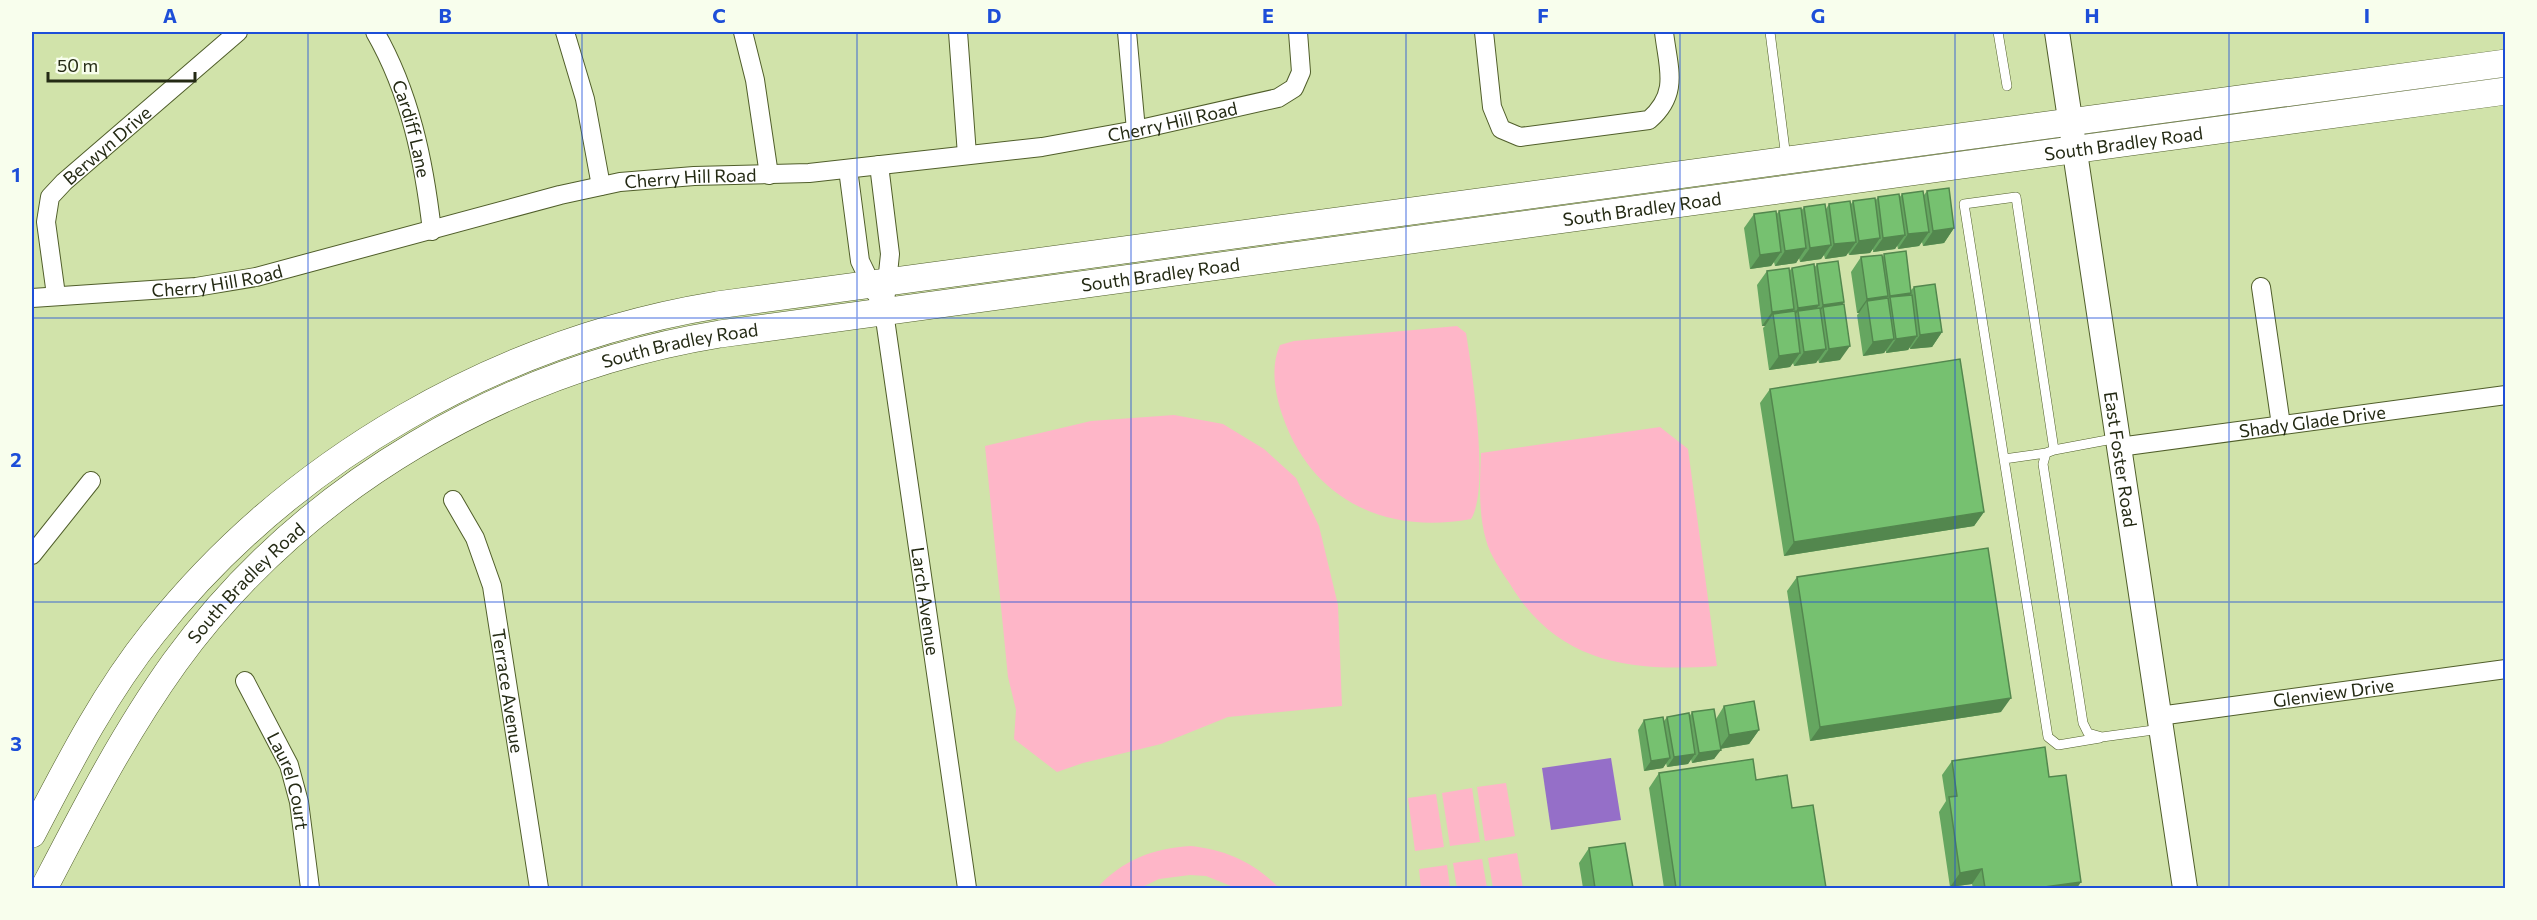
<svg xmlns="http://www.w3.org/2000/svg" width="2537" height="920" viewBox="0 0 2537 920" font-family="Commissioner,sans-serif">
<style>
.green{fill:#feb6c8}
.water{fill:#956fc8}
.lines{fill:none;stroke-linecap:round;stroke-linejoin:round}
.service-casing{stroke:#505e2a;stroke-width:10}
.minor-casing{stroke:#505e2a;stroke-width:20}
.tertiary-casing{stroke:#505e2a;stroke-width:26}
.secondary-casing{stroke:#505e2a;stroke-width:28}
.service{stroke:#fff;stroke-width:9}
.minor{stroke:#fff;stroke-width:18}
.tertiary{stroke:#fff;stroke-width:24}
.secondary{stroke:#fff;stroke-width:27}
.wall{fill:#65a660}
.shaded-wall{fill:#53874e}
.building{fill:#76c170;stroke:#53874e;stroke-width:1.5}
.grid{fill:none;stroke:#1d4ed8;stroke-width:1.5;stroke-opacity:0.55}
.labels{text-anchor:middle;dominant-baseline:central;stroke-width:4.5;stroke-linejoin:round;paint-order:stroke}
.street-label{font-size:18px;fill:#242a14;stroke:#f8feed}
.neatline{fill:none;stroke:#1d4ed8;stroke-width:2}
.grid-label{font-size:20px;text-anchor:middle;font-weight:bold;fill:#1d4ed8}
</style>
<rect width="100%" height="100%" fill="#d1e3aa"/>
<path class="green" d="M 1457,326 L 1466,333 C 1472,370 1490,490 1471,519 C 1386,535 1312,500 1283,417 C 1275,394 1270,367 1280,345 L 1294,341 Z
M 1174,415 L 1223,424 L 1264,449 L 1296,478 L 1319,526 L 1338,605 L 1342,706 L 1228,717 L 1161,744 L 1083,763 L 1057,772 L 1014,739 L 1016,710 L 1008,677 L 985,446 L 1091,421 Z
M 1660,427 L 1688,449 L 1717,666 C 1631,672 1558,664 1510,584 C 1501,571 1490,555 1486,540 C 1478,512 1480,481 1481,453 Z
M 1506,783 L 1515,836 L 1485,841 L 1477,787 Z
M 1472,788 L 1480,842 L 1450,846 L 1442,793 Z
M 1436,794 L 1444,847 L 1415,851 L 1408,798 Z
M 1191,846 C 1226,850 1254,862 1279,888 L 1236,888 L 1206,876 L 1190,875 L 1159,879 L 1140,888 L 1097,888 C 1122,860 1154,848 1191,846 Z
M 1517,853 L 1523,888 L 1493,888 L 1488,858 Z
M 1482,859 L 1487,888 L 1457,888 L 1453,863 Z
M 1447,865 L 1450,888 L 1421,888 L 1419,869 Z"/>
<path class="water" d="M 1611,758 L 1621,820 L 1551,830 L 1542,768 Z"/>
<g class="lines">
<g class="service-casing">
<path id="service" d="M 1770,32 L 1786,158
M 1998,32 L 2007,86
M 2118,438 L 2054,450 L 2046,453 L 2043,464 L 2083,723 L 2088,733 L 2102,737 L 2161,729
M 2046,453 L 2004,459 L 1964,204 L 2016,197 L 2054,450
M 2004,459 L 2048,737 L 2058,745 L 2100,738"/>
</g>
<g class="minor-casing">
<g id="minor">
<path id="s1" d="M 375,32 C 410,93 424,161 432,231"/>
<path d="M 565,32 L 585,99 L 601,186"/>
<path d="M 743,32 L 755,80 L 769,175"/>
<path d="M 958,32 L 967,155"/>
<path d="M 1127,32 L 1136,130"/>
<path d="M 1484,32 L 1492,107 L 1501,129 L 1520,137 L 1649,120 C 1680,93 1668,68 1664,32"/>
<path id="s2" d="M 879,165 L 890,254 L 884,312 L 967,888"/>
<path d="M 848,169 L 860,261 L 876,294"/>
<path d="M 2261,287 L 2281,425"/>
<path id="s3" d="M 56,295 L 46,222 L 50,197 L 64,182 L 238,32"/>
<path id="s4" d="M 32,298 L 196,287 L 256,277 L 560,195 L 620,182 L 694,176 L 809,173 L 1042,147 L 1136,130 L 1278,98 L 1294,88 L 1301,72 L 1298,32"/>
<path id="s5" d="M 2119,447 L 2506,395"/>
<path id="s6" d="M 453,500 L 475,538 L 492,586 L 539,888"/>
<path d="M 32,555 L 91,481"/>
<path id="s7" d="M 245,681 L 289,765 L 299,802 L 310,888"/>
<path id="s8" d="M 2159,716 L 2506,669"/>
</g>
</g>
<g class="tertiary-casing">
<g id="tertiary">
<path id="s9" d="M 2057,32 L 2185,888"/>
</g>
</g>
<g class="secondary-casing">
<g id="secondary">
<path d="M 32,834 C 68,765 104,694 153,633 C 291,459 499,341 717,305 L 2506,63"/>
<path id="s10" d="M 44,888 C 84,811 124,733 175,662 C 304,485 506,369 720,334 L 2506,91"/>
</g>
</g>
<use href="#service" class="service"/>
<use href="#minor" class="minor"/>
<use href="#tertiary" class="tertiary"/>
<use href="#secondary" class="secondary"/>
</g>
<path class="wall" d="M 1927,191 L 1954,228 L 1944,243 L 1923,246 L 1922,242 L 1919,246 L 1898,249 L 1897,245 L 1895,249 L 1873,252 L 1873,249 L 1870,253 L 1849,255 L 1848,252 L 1846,256 L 1825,259 L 1824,255 L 1821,259 L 1800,262 L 1799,258 L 1796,263 L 1775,266 L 1774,262 L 1771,266 L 1750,269 L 1744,228 L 1754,214 L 1776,215 L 1779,211 L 1801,211 L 1804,207 L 1826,209 L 1829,204 L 1851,204 L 1853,201 L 1875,201 L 1878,197 L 1899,198 L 1902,194 L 1924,195 Z
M 1884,254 L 1911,290 L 1914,287 L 1942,332 L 1932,347 L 1910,349 L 1910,347 L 1908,350 L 1886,353 L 1886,350 L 1884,353 L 1863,356 L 1857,315 L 1859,313 L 1857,313 L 1851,272 L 1861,257 L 1883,257 Z
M 1817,264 L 1844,302 L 1842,305 L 1840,360 L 1819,363 L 1818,359 L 1816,363 L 1794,366 L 1793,363 L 1790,367 L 1769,370 L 1763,328 L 1765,326 L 1762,326 L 1757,285 L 1767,271 L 1789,271 L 1792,268 L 1814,268 Z
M 1770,389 L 1984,512 L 1974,526 L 1784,556 L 1760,403 Z
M 1797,577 L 2001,712 L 1810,741 L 1787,591 Z
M 1724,706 L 1759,730 L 1749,744 L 1720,749 L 1714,759 L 1692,763 L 1691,759 L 1688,764 L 1667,767 L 1666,763 L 1663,768 L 1644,771 L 1638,730 L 1644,720 L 1664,721 L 1667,717 L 1689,717 L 1692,712 L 1716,719 Z
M 1952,761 L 2049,777 L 2077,888 L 1973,888 L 1972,884 L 1950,887 L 1939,812 L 1946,801 L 1942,775 Z
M 1659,773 L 1756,780 L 1826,888 L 1664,888 L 1649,788 Z
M 1589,848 L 1633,888 L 1583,888 L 1579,863 Z"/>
<path class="shaded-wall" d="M 1954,228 L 1944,243 L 1923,246 L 1933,231 Z
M 1929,232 L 1919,246 L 1898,249 L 1908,234 Z
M 1905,235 L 1895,249 L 1873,252 L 1883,238 Z
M 1880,238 L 1870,253 L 1849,255 L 1859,241 Z
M 1856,242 L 1846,256 L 1825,259 L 1834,244 Z
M 1831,245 L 1821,259 L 1800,262 L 1810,248 Z
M 1806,248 L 1796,263 L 1775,266 L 1785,251 Z
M 1781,252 L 1771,266 L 1750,269 L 1760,255 Z
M 1911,293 L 1902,307 L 1890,297 L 1882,310 L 1880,310 L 1890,296 Z
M 1888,296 L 1878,310 L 1867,301 L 1859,313 L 1857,313 L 1867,299 Z
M 1844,302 L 1834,316 L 1823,307 L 1815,319 L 1813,319 L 1823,305 Z
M 1819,305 L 1809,320 L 1798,311 L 1790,322 L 1788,323 L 1798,308 Z
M 1794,309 L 1784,323 L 1773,314 L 1765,326 L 1762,326 L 1772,312 Z
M 1942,332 L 1932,347 L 1910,349 L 1920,335 Z
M 1917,336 L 1908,350 L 1886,353 L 1896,339 Z
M 1894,339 L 1884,353 L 1863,356 L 1873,342 Z
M 1850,346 L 1840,360 L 1819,363 L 1829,349 Z
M 1826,349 L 1816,363 L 1794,366 L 1804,352 Z
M 1800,353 L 1790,367 L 1769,370 L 1779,356 Z
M 1984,512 L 1974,526 L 1784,556 L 1794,542 Z
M 2011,698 L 2001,712 L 1810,741 L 1820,727 Z
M 1759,730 L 1749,744 L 1719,749 L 1729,735 Z
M 1721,750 L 1714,759 L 1692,763 L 1699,753 Z
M 1695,754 L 1688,764 L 1667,767 L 1674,757 Z
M 1670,758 L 1663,768 L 1644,771 L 1651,761 Z
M 1982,869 L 1972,884 L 1950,887 L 1960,873 Z
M 2081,882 L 2077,888 L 2037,888 Z"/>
<path class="building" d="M 1949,188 L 1954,228 L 1933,231 L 1927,191 Z
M 1923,191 L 1929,232 L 1908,234 L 1902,194 Z
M 1899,194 L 1905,235 L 1883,238 L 1878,197 Z
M 1875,198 L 1880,238 L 1859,241 L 1853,201 Z
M 1850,201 L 1856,242 L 1834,244 L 1829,204 Z
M 1825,204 L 1831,245 L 1810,248 L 1804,207 Z
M 1801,208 L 1806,248 L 1785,251 L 1779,211 Z
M 1776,211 L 1781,252 L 1760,255 L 1754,214 Z
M 1906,251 L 1911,293 L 1890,296 L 1884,254 Z
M 1882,255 L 1888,296 L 1867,299 L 1861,257 Z
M 1838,261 L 1844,302 L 1823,305 L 1817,264 Z
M 1814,264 L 1819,305 L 1798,308 L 1792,268 Z
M 1789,268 L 1794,309 L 1772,312 L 1767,271 Z
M 1935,284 L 1942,332 L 1920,335 L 1914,287 Z
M 1912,295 L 1917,336 L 1896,339 L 1890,297 Z
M 1888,298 L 1894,339 L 1873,342 L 1867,301 Z
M 1844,304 L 1850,346 L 1829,349 L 1823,307 Z
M 1820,308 L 1826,349 L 1804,352 L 1798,311 Z
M 1795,311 L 1800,353 L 1779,356 L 1773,314 Z
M 1960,359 L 1984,512 L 1794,542 L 1770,389 Z
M 1988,548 L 2011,698 L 1820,727 L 1797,577 Z
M 1754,701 L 1759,730 L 1729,735 L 1724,706 Z
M 1714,709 L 1721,750 L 1699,753 L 1692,712 Z
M 1689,713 L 1695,754 L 1674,757 L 1667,717 Z
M 1663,717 L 1670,758 L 1651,761 L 1644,720 Z
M 2045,747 L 2049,777 L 2066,775 L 2081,882 L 2037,888 L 1985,888 L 1982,869 L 1960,873 L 1949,797 L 1957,796 L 1952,761 Z
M 1753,759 L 1756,780 L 1787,775 L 1792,808 L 1813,805 L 1826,888 L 1676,888 L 1659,773 Z
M 1625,843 L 1633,888 L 1595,888 L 1589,848 Z"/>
<path class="grid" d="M 308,32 L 308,888M 582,32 L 582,888M 857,32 L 857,888M 1131,32 L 1131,888M 1406,32 L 1406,888M 1680,32 L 1680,888M 1955,32 L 1955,888M 2229,32 L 2229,888M 32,318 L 2506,318M 32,602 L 2506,602"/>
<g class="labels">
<g class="street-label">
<text stroke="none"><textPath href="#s4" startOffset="1158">Cherry Hill Road</textPath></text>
<text stroke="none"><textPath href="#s1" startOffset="104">Cardiff Lane</textPath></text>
<text stroke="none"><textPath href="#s10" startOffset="2330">South Bradley Road</textPath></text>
<text stroke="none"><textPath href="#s3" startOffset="176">Berwyn Drive</textPath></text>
<text stroke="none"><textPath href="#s4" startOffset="672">Cherry Hill Road</textPath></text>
<text stroke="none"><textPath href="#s10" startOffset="1844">South Bradley Road</textPath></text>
<text stroke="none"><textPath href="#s10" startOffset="1358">South Bradley Road</textPath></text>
<text stroke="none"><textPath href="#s4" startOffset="186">Cherry Hill Road</textPath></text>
<text stroke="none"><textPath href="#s10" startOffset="872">South Bradley Road</textPath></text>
<text stroke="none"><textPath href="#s5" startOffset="195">Shady Glade Drive</textPath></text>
<text stroke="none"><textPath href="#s9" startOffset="432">East Foster Road</textPath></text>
<text stroke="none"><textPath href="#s10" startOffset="368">South Bradley Road</textPath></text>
<text stroke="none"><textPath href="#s2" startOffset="440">Larch Avenue</textPath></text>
<text stroke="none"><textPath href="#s6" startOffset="201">Terrace Avenue</textPath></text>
<text stroke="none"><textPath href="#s8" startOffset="176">Glenview Drive</textPath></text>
<text stroke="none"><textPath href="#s7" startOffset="110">Laurel Court</textPath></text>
</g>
</g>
<rect width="2537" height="920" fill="none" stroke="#f8feed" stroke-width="66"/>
<path d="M48 72v9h147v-9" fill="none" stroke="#242a14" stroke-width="3"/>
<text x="57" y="72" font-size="18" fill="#242a14" stroke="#f8feed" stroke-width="4.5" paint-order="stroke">50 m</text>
<rect x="33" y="33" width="2471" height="854" class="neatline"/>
<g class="grid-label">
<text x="170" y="23">A</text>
<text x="445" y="23">B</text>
<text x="719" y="23">C</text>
<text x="994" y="23">D</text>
<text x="1268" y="23">E</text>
<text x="1543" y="23">F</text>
<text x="1818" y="23">G</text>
<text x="2092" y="23">H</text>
<text x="2367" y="23">I</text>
<text x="16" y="182">1</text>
<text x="16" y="467">2</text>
<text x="16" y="751">3</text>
</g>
</svg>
